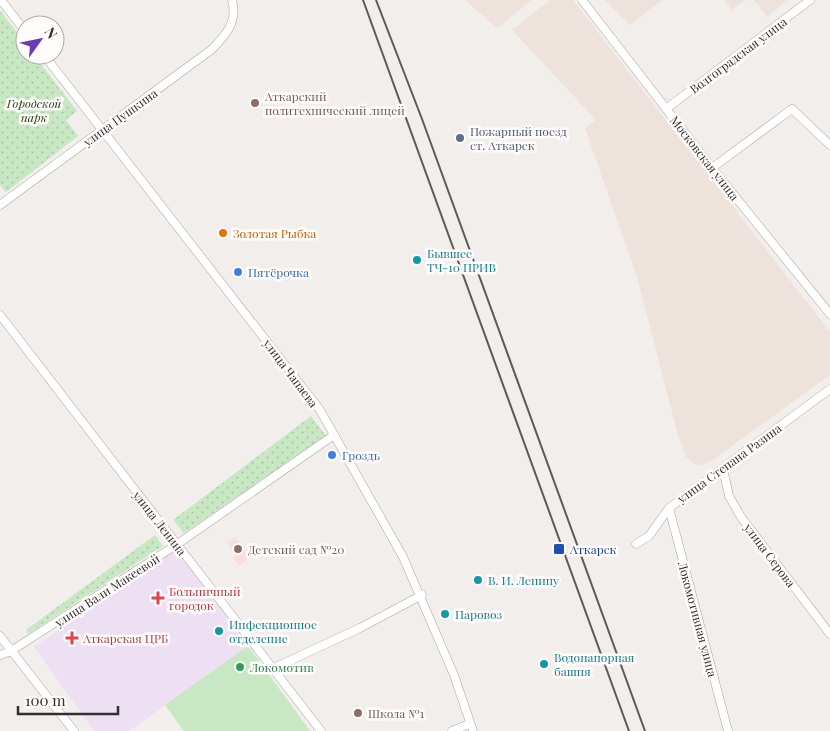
<svg xmlns="http://www.w3.org/2000/svg" width="830" height="731" viewBox="0 0 830 731" font-family="'Playfair Display',serif">
<style>
.built{fill:#eee2dc}
.education{fill:#f9dee1}
.medical{fill:#ede0f3}
.park{fill:url(#park-dots)}
.pitch{fill:#c8e7c3}
.lines{fill:none;stroke-linecap:round;stroke-linejoin:round}
.street-casing{stroke:#a8a4a2;stroke-width:9}
.street{stroke:#fff;stroke-width:8}
.rail{stroke:#5d5a59;stroke-width:2}
.education-dot{fill:#8d6e63;stroke:#fffcfb;stroke-width:2}
.service-dot{fill:#5c6f8a;stroke:#fffcfb;stroke-width:2}
.food-dot{fill:#e8710a;stroke:#fffcfb;stroke-width:2}
.culture-dot{fill:#0f9aa8;stroke:#fffcfb;stroke-width:2}
.shop-dot{fill:#3f7fe0;stroke:#fffcfb;stroke-width:2}
.transit-dot{fill:#1a4fb4;stroke:#fffcfb;stroke-width:2}
.health-dot{fill:#e0444e;stroke:#fffcfb;stroke-width:2}
.leisure-dot{fill:#2e9e5b;stroke:#fffcfb;stroke-width:2}
.labels{text-anchor:middle;dominant-baseline:central;stroke-width:5;stroke-linejoin:round;paint-order:stroke}
.street-label{font-size:12px;fill:#32302f;stroke:#fffcfb}
.education-label{font-size:12px;fill:#785e54;stroke:#fffcfb;text-anchor:start}
.park-label{font-size:12px;font-style:italic;fill:#1c4516;stroke:#fffcfb}
.service-label{font-size:12px;fill:#4e5e75;stroke:#fffcfb;text-anchor:start}
.food-label{font-size:12px;fill:#c56008;stroke:#fffcfb;text-anchor:start}
.culture-label{font-size:12px;fill:#0d838f;stroke:#fffcfb;text-anchor:start}
.shop-label{font-size:12px;fill:#366cbe;stroke:#fffcfb;text-anchor:start}
.transit-label{font-size:12px;fill:#164399;stroke:#fffcfb;text-anchor:start}
.health-label{font-size:12px;fill:#be3a42;stroke:#fffcfb;text-anchor:start}
.leisure-label{font-size:12px;fill:#27864d;stroke:#fffcfb;text-anchor:start}
</style>
<defs>
<pattern id="park-dots" width="8" height="8" patternUnits="userSpaceOnUse" patternTransform="scale(1.25)"><rect width="8" height="8" fill="#c8e7c3"/><path d="M2 2h.1M6 6h.1" fill="none" stroke="#acc6a8" stroke-width="1.8" stroke-linecap="round"/></pattern>
</defs>
<rect width="100%" height="100%" fill="#f2eeec"/>
<path class="built" d="M 465,0 L 532,0 L 497,28 Z
M 550,0 L 573,0 L 830,332 L 830,375 L 710,462 L 702,465 L 695,464 L 686,457 L 678,435 L 637,277 L 585,128 L 596,120 L 512,30 Z
M 605,0 L 662,0 L 630,25 Z
M 724,0 L 745,0 L 732,10 Z
M 754,0 L 787,0 L 767,17 Z"/>
<path class="education" d="M 235,537 L 250,557 L 239,566 L 233,558 L 236,555 L 227,543 Z"/>
<path class="medical" d="M 175,549 L 248,646 L 129,731 L 94,731 L 34,647 Z"/>
<path class="park" d="M 0,10 L 25,43 L 25,55 L 34,55 L 77,111 L 66,120 L 78,136 L 6,192 L 0,185 Z
M 311,416 L 326,436 L 184,533 L 173,520 Z
M 155,535 L 163,546 L 28,634 L 26,630 Z"/>
<path class="pitch" d="M 248,646 L 310,731 L 184,731 L 165,705 Z"/>
<g class="lines">
<g class="street-casing">
<path id="street" d="M 1,0 L 25,31
M 582,0 L 712,168 L 830,314
M 44,55 L 320,410 L 403,557 L 454,675 L 473,731
M 666,109 L 810,0
M 712,168 L 792,109 L 830,145
M 0,205 L 211,50 C 226,35 238,22 232,0
M 0,315 L 321,731
M 723,469 L 729,496 L 741,517 L 830,634
M 669,508 L 728,731
M 636,544 L 649,536 L 669,508 L 830,389
M 0,636 L 74,731
M 0,655 L 11,651 L 176,545 L 334,435
M 274,668 L 360,628 L 422,595
M 452,731 L 469,724"/>
</g>
<use href="#street" class="street"/>
<path class="rail" d="M 363,0 L 629,731
M 376,0 L 422,119 L 645,731"/>
</g>
<g class="education-dot">
<circle cx="255" cy="103" r="5"/>
<circle cx="238" cy="549" r="5"/>
<circle cx="358" cy="713" r="5"/>
</g>
<circle class="service-dot" cx="460" cy="138" r="5"/>
<circle class="food-dot" cx="223" cy="233" r="5"/>
<g class="culture-dot">
<circle cx="417" cy="260" r="5"/>
<circle cx="478" cy="580" r="5"/>
<circle cx="445" cy="614" r="5"/>
<circle cx="219" cy="631" r="5"/>
<circle cx="544" cy="664" r="5"/>
</g>
<g class="shop-dot">
<circle cx="238" cy="272" r="5"/>
<circle cx="332" cy="455" r="5"/>
</g>
<rect class="transit-dot" x="553" y="543" width="12" height="12" rx="2.5"/>
<g class="health-dot">
<path d="M155.5 590.5h5v5h5v5h-5v5h-5v-5h-5v-5h5z"/>
<path d="M69.5 630.5h5v5h5v5h-5v5h-5v-5h-5v-5h5z"/>
</g>
<circle class="leisure-dot" cx="240" cy="667" r="5"/>
<g class="labels">
<g class="street-label">
<text transform="translate(738 55) rotate(-37)">Волгоградская улица</text>
<text transform="translate(120 117) rotate(-36)">улица Пушкина</text>
<text transform="translate(705 158) rotate(52)">Московская улица</text>
<text transform="translate(291 373) rotate(53)">улица Чапаева</text>
<text transform="translate(729 463) rotate(-36)">улица Степана Разина</text>
<text transform="translate(160 523) rotate(52)">улица Ленина</text>
<text transform="translate(770 555) rotate(53)">улица Серова</text>
<text transform="translate(107 590) rotate(-33)">улица Вали Макеевой</text>
<text transform="translate(698 619) rotate(75)">Локомотивная улица</text>
</g>
<g class="education-label">
<text x="265" y="96">Аткарский<tspan x="265" dy="14">политехнический лицей</tspan></text>
<text x="248" y="549">Детский сад №20</text>
<text x="368" y="713">Школа №1</text>
</g>
<g class="park-label">
<text x="34" y="103">Городской<tspan x="34" dy="14">парк</tspan></text>
</g>
<g class="service-label">
<text x="470" y="131">Пожарный поезд<tspan x="470" dy="14">ст. Аткарск</tspan></text>
</g>
<g class="food-label">
<text x="233" y="233">Золотая Рыбка</text>
</g>
<g class="culture-label">
<text x="427" y="253">Бывшее<tspan x="427" dy="14">ТЧ-10 ПРИВ</tspan></text>
<text x="488" y="580">В. И. Ленину</text>
<text x="455" y="614">Паровоз</text>
<text x="229" y="624">Инфекционное<tspan x="229" dy="14">отделение</tspan></text>
<text x="554" y="657">Водонапорная<tspan x="554" dy="14">башня</tspan></text>
</g>
<g class="shop-label">
<text x="248" y="272">Пятёрочка</text>
<text x="342" y="455">Гроздь</text>
</g>
<g class="transit-label">
<text x="570" y="549">Аткарск</text>
</g>
<g class="health-label">
<text x="169" y="591">Больничный<tspan x="169" dy="14">городок</tspan></text>
<text x="83" y="638">Аткарская ЦРБ</text>
</g>
<g class="leisure-label">
<text x="250" y="667">Локомотив</text>
</g>
</g>
<g transform="translate(40 40) rotate(57)"><circle r="24" fill="#fffcfb" stroke="#adaaa9"/>
<path d="M0-4L9 19L0 12L-9 19Z" fill="#6a3bb3"/>
<text y="-8" font-size="14" font-weight="bold" text-anchor="middle" fill="#32302f">N</text>
</g>
<path d="M18 706v8h100v-8" fill="none" stroke="#32302f" stroke-width="2.5"/>
<text x="25" y="706" font-size="15" fill="#32302f" stroke="#fffcfb" stroke-width="4" paint-order="stroke">100 m</text>
</svg>
